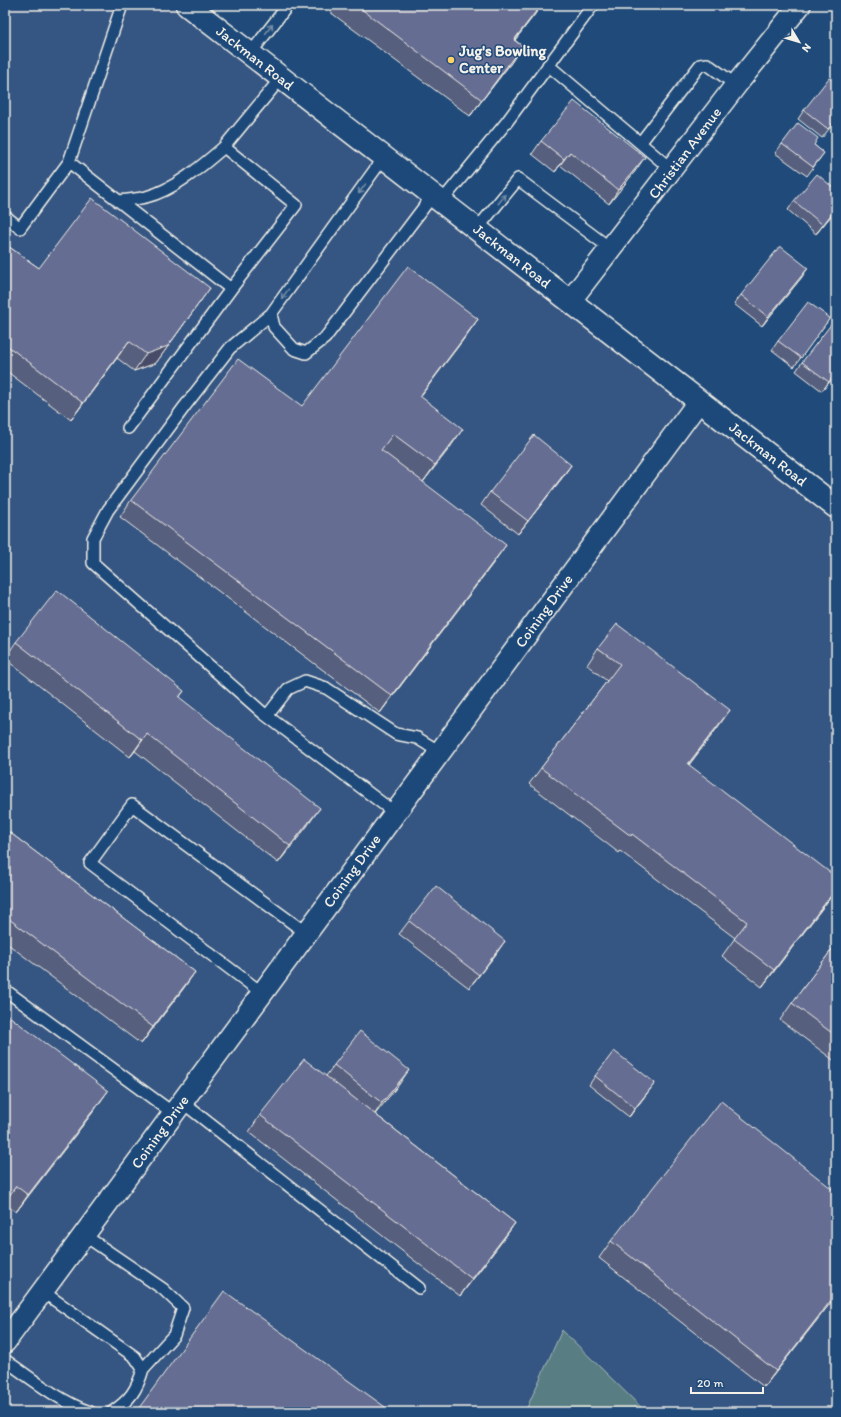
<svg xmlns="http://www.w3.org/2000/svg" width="841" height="1417" viewBox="0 0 841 1417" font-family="Itim,sans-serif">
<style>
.built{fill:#345482}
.green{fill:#587e83;stroke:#a6b8b6}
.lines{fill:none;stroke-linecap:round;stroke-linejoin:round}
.lane-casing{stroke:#f4f1e8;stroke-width:14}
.street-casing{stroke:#f4f1e8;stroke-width:24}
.secondary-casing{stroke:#f4f1e8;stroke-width:25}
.lane{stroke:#1f4a7a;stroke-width:11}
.street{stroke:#1f4a7a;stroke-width:21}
.secondary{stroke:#1f4a7a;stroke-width:22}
.wall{fill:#575e7e;stroke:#f4f1e8}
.shaded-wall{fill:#474c67;stroke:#f4f1e8}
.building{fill:#656d93;stroke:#f4f1e8}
.oneway{stroke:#748da6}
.poi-dot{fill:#ffd166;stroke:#1f4a7a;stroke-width:1.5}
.labels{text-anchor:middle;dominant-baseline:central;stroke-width:3;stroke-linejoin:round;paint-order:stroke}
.poi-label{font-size:15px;font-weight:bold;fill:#f4f1e8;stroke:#1f4a7a;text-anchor:start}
.street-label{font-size:15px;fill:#f4f1e8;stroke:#1f4a7a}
</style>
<rect width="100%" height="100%" fill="#1f4a7a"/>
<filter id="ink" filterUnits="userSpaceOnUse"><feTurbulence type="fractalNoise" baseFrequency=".025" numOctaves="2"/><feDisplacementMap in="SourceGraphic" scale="8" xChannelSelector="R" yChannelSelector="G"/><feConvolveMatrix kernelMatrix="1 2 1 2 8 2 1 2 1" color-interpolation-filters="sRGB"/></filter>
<g filter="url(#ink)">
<path class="built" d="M 5,5 L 187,5 L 836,505 L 836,1412 L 5,1412 Z"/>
<path class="green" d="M 562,1330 L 646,1412 L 525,1412 Z"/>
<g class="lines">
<g class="lane-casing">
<path id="lane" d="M 250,54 L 288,5
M 548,65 L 672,170
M 641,142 L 700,65 L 707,64 L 736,85
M 384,157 L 271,314 L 274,327 L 294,349 L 306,353 L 325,338 L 433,195
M 69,162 L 231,289 L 296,205 L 224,147 L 281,78
M 118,201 C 127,200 137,199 146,197 C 174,190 202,166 224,147
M 442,201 L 506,123 L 593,5
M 5,216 L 20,228 L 69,162 L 122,5
M 477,229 L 518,179 L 611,249
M 271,314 L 230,348 L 185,406 L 108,510 L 93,538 L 93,563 L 263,713 L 395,813
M 128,428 L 231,289
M 267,716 L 288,689 L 305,681 L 326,688 L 396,734 L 417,738 L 440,752
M 5,990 L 173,1113
M 262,993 L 90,863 L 132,805 L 306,933
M 182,1102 L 419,1288
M 84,1235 L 163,1289 L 183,1308 L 174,1335 L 143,1369
M 42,1291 L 135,1357 L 143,1369 C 137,1390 130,1400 112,1412
M 5,1360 C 29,1377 62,1403 90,1412"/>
</g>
<g class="street-casing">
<path id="street" d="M 570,301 L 736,85 L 800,5
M 5,1342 L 699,401"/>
</g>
<g class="secondary-casing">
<path id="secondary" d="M 187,5 L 836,507"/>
</g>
<use href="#lane" class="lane"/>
<use href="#street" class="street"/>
<use href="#secondary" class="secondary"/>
</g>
<path class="wall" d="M 335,5 L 542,5 L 515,40 L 522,46 L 511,63 L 470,116 L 330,12 Z
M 804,110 L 836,120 L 822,138 L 798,119 Z
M 541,141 L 636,170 L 609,204 L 560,165 L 555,172 L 532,154 Z
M 782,144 L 814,145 L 824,153 L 807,176 L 775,153 Z
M 836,190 L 836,210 L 816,234 L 788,210 L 794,201 Z
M 5,244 L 39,268 L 210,288 L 156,363 L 134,371 L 117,358 L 71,420 L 5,370 Z
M 802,277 L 762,326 L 734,304 L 741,295 Z
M 830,318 L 794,367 L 772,350 L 778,341 Z
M 478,319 L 466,336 L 420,396 L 451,446 L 423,482 L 494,562 L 380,713 L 120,517 L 131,500 L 302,406 Z
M 802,362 L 836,374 L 822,391 L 796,371 Z
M 571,465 L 562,478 L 518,534 L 481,505 L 490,492 Z
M 16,642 L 184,691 L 179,698 L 308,825 L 278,863 L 135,751 L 130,757 L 5,659 L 5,658 Z
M 598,648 L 718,727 L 689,765 L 830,898 L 762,987 L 722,956 L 735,938 L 620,851 L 619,853 L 529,784 L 541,768 L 607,681 L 587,665 Z
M 5,829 L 195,972 L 183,989 L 141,1044 L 5,942 Z
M 409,921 L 496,954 L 469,988 L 399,934 Z
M 836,944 L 836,1062 L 780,1020 L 792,1003 Z
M 5,1013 L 96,1108 L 16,1212 L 5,1204 Z
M 334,1065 L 400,1083 L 375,1114 L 515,1223 L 503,1240 L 460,1296 L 249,1132 L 260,1115 L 326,1076 Z
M 595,1076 L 655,1083 L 629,1117 L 589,1085 Z
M 836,1192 L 836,1296 L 764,1387 L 599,1258 L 611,1241 Z"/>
<path class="shaded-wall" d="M 541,5 L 542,5 L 502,57 L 514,40 Z
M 522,46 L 511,63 L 470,116 L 482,100 Z
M 570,152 L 560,165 L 555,172 L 564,159 Z
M 645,157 L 636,170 L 609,204 L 618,190 Z
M 836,208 L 836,210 L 816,234 L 823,225 Z
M 808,268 L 802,277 L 762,326 L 768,317 Z
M 210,288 L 156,363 L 134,371 L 146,354 Z
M 478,319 L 466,336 L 408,413 L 420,396 Z
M 129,341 L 117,358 L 71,420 L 83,403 Z
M 836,373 L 836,374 L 822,391 Z
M 463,429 L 451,446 L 423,482 L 435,465 Z
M 571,465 L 562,478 L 518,534 L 528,521 Z
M 506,545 L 494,562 L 380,713 L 392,696 Z
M 730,710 L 718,727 L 676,781 L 688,764 Z
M 147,734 L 135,751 L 130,757 L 142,740 Z
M 320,808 L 308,825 L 278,863 L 290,846 Z
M 836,889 L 830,898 L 762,987 L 774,970 Z
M 505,941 L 496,954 L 469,988 L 479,975 Z
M 195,972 L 183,989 L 141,1044 L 153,1027 Z
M 409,1070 L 400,1083 L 373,1117 L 382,1103 Z
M 655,1083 L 648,1092 L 629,1117 L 635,1108 Z
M 108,1091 L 96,1108 L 16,1212 L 28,1195 Z
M 515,1223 L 503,1240 L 460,1296 L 472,1279 Z
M 836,1294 L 836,1296 L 764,1387 L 776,1371 Z"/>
<path class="building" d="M 356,5 L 541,5 L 514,40 L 522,46 L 482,100 Z
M 829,78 L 836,84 L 836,119 L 828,129 L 804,110 Z
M 574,101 L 645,157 L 618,190 L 570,152 L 564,159 L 541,141 Z
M 798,123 L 818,138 L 814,145 L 824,153 L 813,167 L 782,144 Z
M 817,174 L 836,190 L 836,208 L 823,225 L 794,201 Z
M 92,198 L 210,288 L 168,346 L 146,354 L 129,341 L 83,403 L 5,344 L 5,244 L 39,268 Z
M 780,246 L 808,268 L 768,317 L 741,295 Z
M 408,266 L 478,319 L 420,396 L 463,429 L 435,465 L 393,434 L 381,450 L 506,545 L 392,696 L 131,500 L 238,359 L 302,406 Z
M 808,302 L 830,318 L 801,358 L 778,341 Z
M 836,318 L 836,373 L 829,382 L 802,362 Z
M 534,435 L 571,465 L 528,521 L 490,492 Z
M 57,590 L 184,691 L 179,697 L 320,808 L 290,846 L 147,734 L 142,740 L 16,642 Z
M 617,624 L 730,710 L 688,764 L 836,877 L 836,889 L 774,970 L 734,939 L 747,922 L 632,834 L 631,836 L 541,768 L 620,664 L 598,648 Z
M 5,829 L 195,972 L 153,1027 L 5,916 L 5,914 L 7,911 L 5,910 Z
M 436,886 L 505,941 L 479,975 L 409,921 Z
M 836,944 L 836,1036 L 792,1003 Z
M 5,1013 L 108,1091 L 28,1195 L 16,1186 L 5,1202 Z
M 360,1031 L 409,1070 L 382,1103 L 334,1065 Z
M 614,1051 L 655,1083 L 635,1108 L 595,1076 Z
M 304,1059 L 515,1223 L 472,1279 L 260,1115 Z
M 721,1101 L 836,1192 L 836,1294 L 776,1371 L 611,1241 Z
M 224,1291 L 392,1412 L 136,1412 Z
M 112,1408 L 118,1412 L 110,1412 Z"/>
<defs><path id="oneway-shaft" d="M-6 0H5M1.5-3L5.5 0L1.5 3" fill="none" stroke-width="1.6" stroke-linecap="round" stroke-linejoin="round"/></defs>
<g class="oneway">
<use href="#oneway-shaft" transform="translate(269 29) rotate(-52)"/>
<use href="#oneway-shaft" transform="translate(362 189) rotate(126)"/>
<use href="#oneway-shaft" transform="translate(502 199) rotate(-51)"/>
<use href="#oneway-shaft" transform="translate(285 294) rotate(126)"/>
</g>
</g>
<circle class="poi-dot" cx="451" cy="60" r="4"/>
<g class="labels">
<g class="poi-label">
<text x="459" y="51">Jug's Bowling<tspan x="459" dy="17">Center</tspan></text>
</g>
<g class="street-label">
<text transform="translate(255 58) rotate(38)">Jackman Road</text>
<text transform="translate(685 153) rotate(-53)">Christian Avenue</text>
<text transform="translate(512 256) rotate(38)">Jackman Road</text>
<text transform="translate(768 454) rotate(38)">Jackman Road</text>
<text transform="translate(544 611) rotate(-54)">Coining Drive</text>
<text transform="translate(352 871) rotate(-54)">Coining Drive</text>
<text transform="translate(160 1132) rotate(-54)">Coining Drive</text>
</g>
</g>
<rect width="841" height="1417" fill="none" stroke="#1f4a7a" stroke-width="20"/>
<rect x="10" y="10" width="821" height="1397" fill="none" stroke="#f4f1e8" stroke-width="1.5" filter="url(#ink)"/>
<g transform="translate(799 42) rotate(128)" stroke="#1f4a7a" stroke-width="3" paint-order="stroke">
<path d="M0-3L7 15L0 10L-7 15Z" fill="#f4f1e8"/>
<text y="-6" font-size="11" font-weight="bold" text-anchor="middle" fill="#f4f1e8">N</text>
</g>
<path d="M691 1387v6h72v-6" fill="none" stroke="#f4f1e8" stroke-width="2"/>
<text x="697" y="1387" font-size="12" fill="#f4f1e8" stroke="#1f4a7a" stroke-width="3" paint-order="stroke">20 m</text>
</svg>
